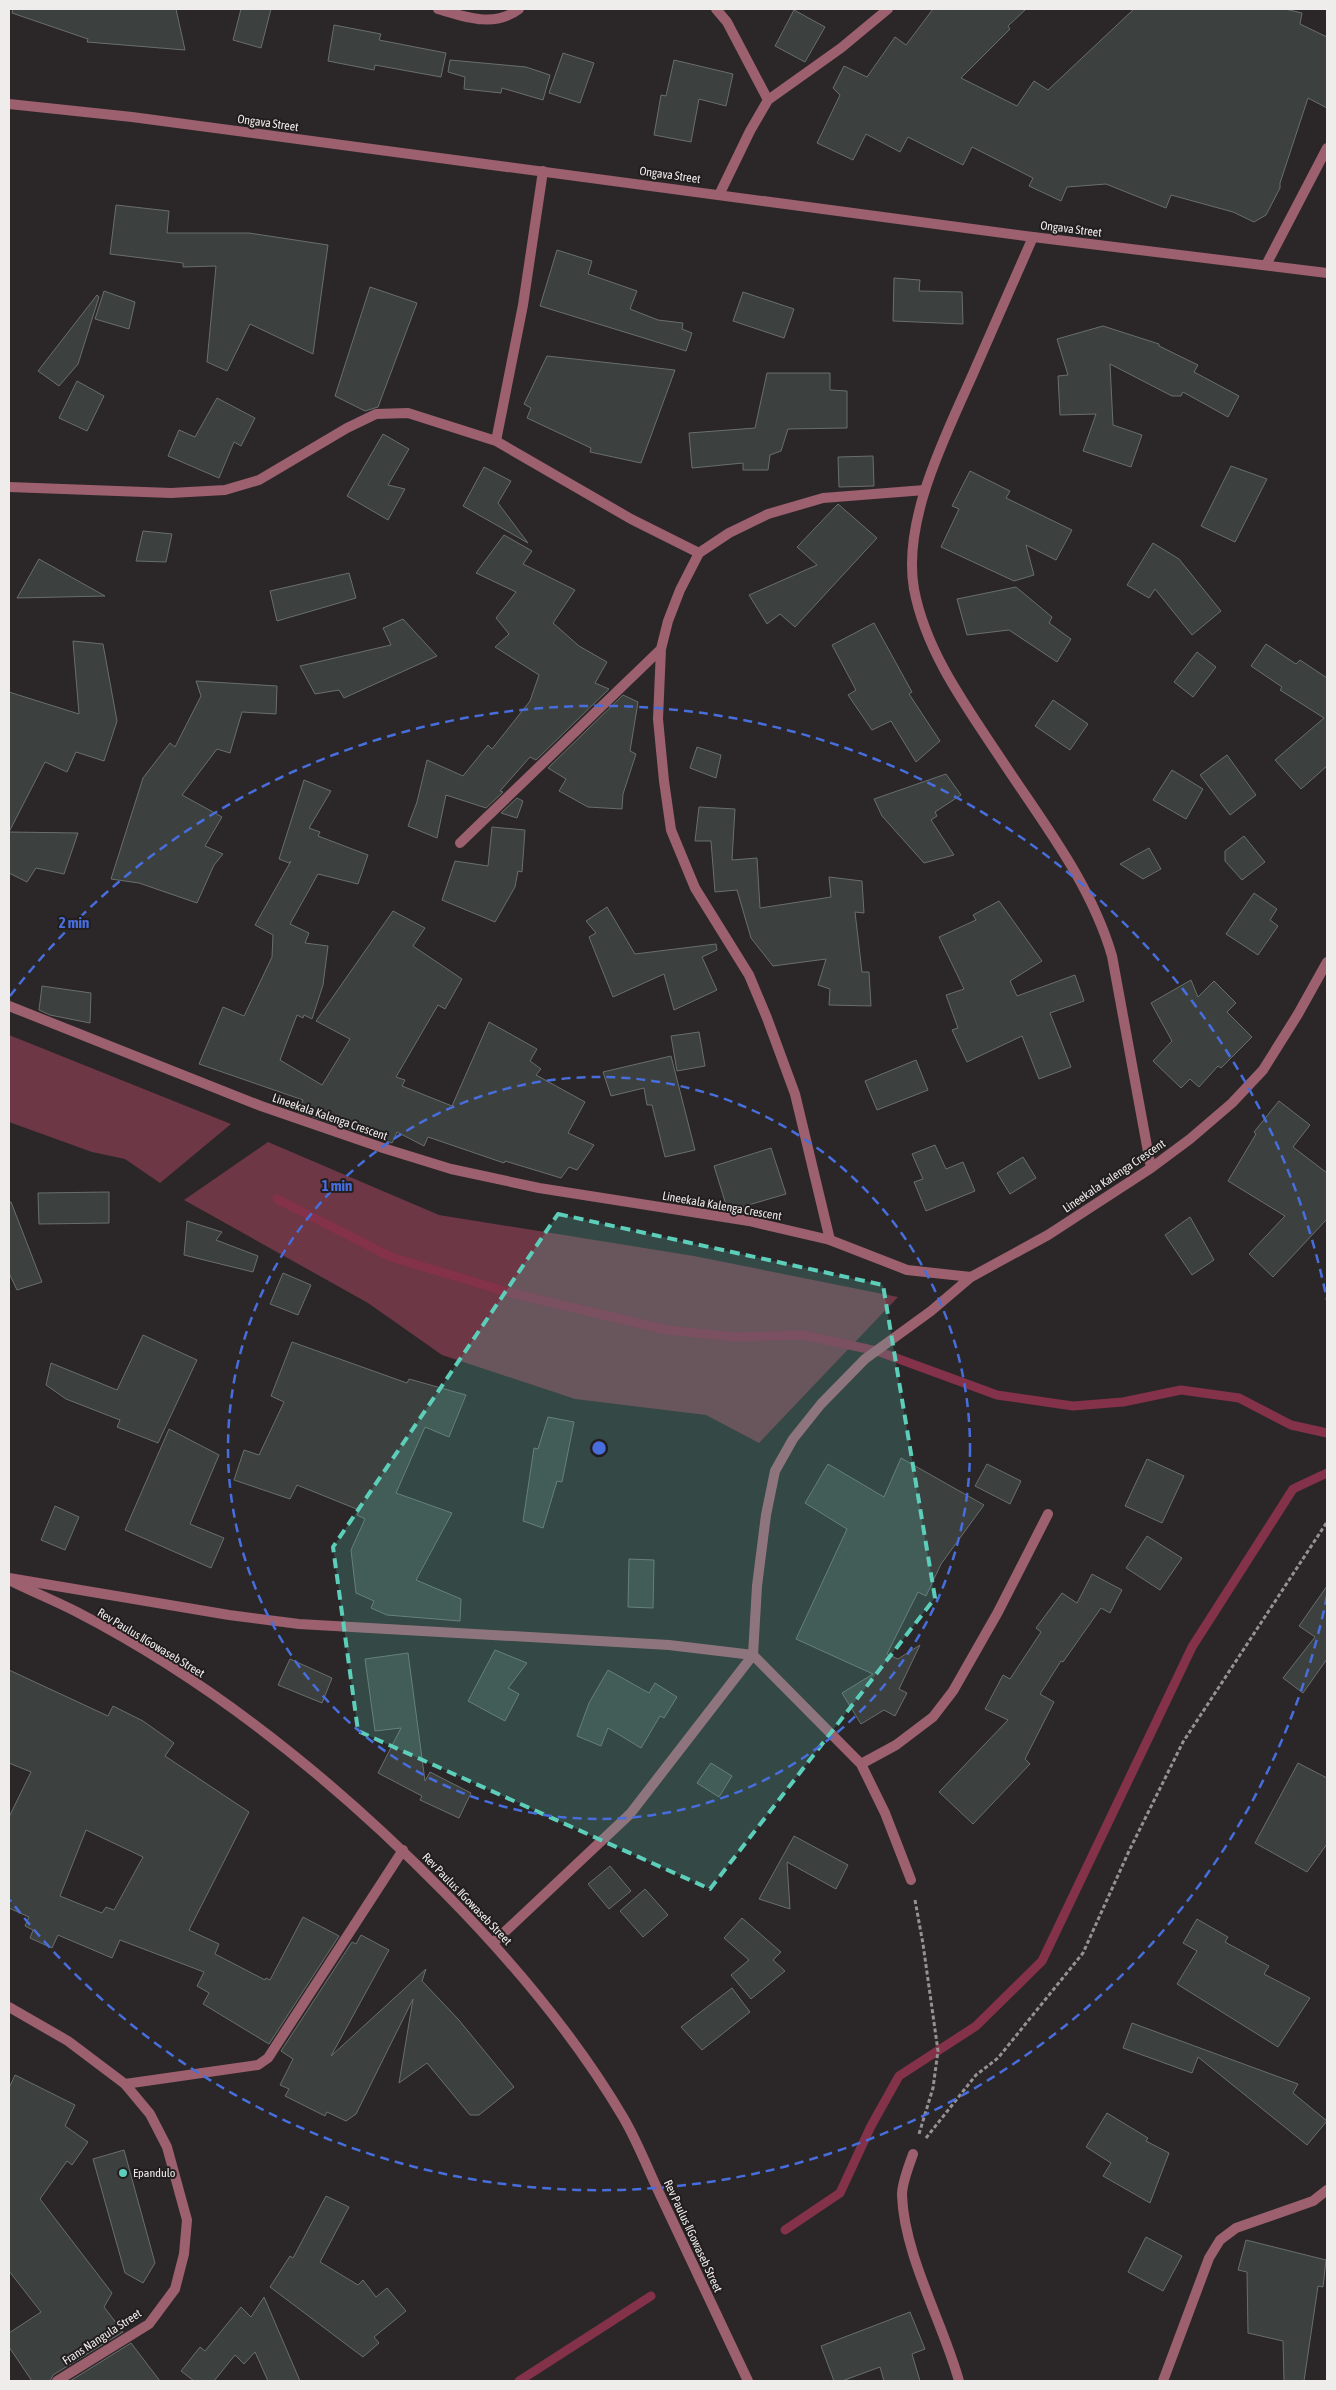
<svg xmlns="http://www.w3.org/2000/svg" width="1336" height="2390" viewBox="0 0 1336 2390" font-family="'Asap Condensed',sans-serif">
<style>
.green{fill:#6d3745}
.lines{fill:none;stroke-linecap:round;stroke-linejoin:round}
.stream{stroke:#84314a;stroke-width:9}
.building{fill:#3c4140;stroke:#696e6d;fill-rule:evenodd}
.path{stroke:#969293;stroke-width:3;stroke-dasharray:4 2.5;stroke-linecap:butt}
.service{stroke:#9c606f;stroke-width:10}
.minor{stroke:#9c606f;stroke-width:10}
.tertiary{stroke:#9c606f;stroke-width:10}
.marked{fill:#5cceba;fill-opacity:0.2;stroke:#5cceba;stroke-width:4;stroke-dasharray:10 6;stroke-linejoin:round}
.ring{fill:none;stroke:#476edc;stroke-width:2.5;stroke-dasharray:9 6}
.poi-dot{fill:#5cceba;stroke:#221d1e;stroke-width:2}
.labels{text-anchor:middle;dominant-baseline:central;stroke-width:4;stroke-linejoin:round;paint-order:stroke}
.street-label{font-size:12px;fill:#efecec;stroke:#221d1e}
.poi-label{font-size:12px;fill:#efecec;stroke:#221d1e;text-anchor:start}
.centre{fill:#476edc;stroke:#221d1e;stroke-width:2.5}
.ring-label{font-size:15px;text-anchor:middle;font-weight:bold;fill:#476edc;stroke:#221d1e;stroke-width:4;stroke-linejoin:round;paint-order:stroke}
</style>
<rect width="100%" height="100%" fill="#2b2728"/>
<path class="green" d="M 9,1035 L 231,1124 L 160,1183 L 125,1159 L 92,1152 L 9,1122 Z
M 268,1142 L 439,1215 L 694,1256 L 898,1297 L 759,1443 L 706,1415 L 575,1399 L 442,1355 L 368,1303 L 184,1200 Z"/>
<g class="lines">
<path class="stream" d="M 277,1199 L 391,1257 L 511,1293 L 667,1330 L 736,1337 L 803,1335 L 877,1351 L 997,1395 L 1073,1406 L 1123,1402 L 1181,1390 L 1239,1398 L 1291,1425 L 1327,1433
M 785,2230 L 840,2193 L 871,2126 L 899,2076 L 976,2026 L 1042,1961 L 1192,1647 L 1293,1489 L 1327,1473
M 519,2381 L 651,2296"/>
</g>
<path class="building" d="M 13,9 L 176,9 L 185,50 L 87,42 L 88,39 L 12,13 Z
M 241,9 L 271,9 L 261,48 L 233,40 Z
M 933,9 L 1026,9 L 1008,26 L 1010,29 L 961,78 L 1017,106 L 1034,81 L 1048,90 L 1134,9 L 1285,9 L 1302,13 L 1300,24 L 1327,37 L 1327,108 L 1308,98 L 1280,183 L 1280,188 L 1266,215 L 1254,222 L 1233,212 L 1171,195 L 1166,208 L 1106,184 L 1067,187 L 1061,201 L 1029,186 L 1033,178 L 972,147 L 963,165 L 908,137 L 900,152 L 866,134 L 853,160 L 817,143 L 840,95 L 833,88 L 844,66 L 867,77 L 895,37 L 906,45 Z
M 794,10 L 825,27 L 805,62 L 775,46 Z
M 334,25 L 381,34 L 379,40 L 446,53 L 441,77 L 375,65 L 374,70 L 328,61 Z
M 563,53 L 594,63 L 580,103 L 549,93 Z
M 450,60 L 526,67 L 550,75 L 543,100 L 502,88 L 501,93 L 464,89 L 465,77 L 448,72 Z
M 674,60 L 733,74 L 726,106 L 699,99 L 691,142 L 654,135 L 661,95 L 666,96 Z
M 116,205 L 169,211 L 167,233 L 249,233 L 328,245 L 313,354 L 250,324 L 227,371 L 207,362 L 216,266 L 183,267 L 183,263 L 110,254 Z
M 557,250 L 592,261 L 588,274 L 637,291 L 630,309 L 658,320 L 683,323 L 682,329 L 692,333 L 686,351 L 540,306 Z
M 894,278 L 920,280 L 919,291 L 962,292 L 963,324 L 893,321 Z
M 370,287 L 417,303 L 378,407 L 365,411 L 335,396 Z
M 104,291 L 135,302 L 129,329 L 95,319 Z
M 743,292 L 794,309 L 784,338 L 733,321 Z
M 97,295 L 99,297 L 78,364 L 59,386 L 38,371 Z
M 1103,326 L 1159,344 L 1159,346 L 1198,365 L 1194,372 L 1239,396 L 1228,417 L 1183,392 L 1181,396 L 1172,396 L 1110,364 L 1113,425 L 1142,435 L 1131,467 L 1083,451 L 1096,414 L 1060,415 L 1058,376 L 1068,375 L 1057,339 Z
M 547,356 L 675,370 L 641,463 L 590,452 L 591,448 L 527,418 L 531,408 L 524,404 Z
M 767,373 L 830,373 L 830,390 L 847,391 L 847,428 L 788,429 L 781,451 L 770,455 L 768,470 L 743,470 L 743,463 L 692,468 L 689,433 L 755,428 Z
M 77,381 L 104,396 L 87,431 L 59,418 Z
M 217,398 L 255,418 L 241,446 L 234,442 L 219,478 L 168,456 L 179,430 L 195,437 Z
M 383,434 L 409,449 L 388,485 L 405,489 L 388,520 L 347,496 Z
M 873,456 L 874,486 L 839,487 L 838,457 Z
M 1231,466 L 1267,479 L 1235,542 L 1201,526 Z
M 484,467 L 511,481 L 498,503 L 528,543 L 463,506 Z
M 970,471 L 1010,491 L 1006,498 L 1072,530 L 1056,560 L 1026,545 L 1034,575 L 1014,581 L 941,547 L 959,509 L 952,506 Z
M 838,504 L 877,538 L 795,627 L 780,614 L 767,624 L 749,595 L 817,565 L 797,547 Z
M 143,531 L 172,534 L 166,562 L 136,561 Z
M 504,535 L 532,551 L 523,564 L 575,590 L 553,623 L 579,646 L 607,662 L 595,683 L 609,689 L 536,760 L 530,757 L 500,791 L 503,792 L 486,808 L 446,795 L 437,838 L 408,826 L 417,802 L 427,760 L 463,776 L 488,745 L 492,749 L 530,701 L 539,675 L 495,647 L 509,634 L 496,618 L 516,592 L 476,573 Z
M 1153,543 L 1179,559 L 1221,611 L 1192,635 L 1155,589 L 1149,598 L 1127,585 Z
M 39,559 L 105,596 L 17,598 Z
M 349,573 L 356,598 L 277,621 L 270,591 Z
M 1016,587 L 1052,617 L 1049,623 L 1071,639 L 1057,662 L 1009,630 L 967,635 L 957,599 Z
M 403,619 L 437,656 L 344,698 L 339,690 L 315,694 L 300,666 L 391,645 L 383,628 Z
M 874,623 L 912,692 L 909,694 L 940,741 L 916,762 L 891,721 L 872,730 L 848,695 L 856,690 L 832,645 Z
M 73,641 L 103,644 L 117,721 L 104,761 L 76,752 L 67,772 L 45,762 L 9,832 L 78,833 L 64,874 L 36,868 L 27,882 L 9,873 L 9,692 L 79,714 Z
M 1266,644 L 1296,664 L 1300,660 L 1327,678 L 1327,766 L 1301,789 L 1275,760 L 1324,718 L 1280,690 L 1282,687 L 1251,666 Z
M 1197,652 L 1216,667 L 1193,697 L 1174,682 Z
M 196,681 L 277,686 L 276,714 L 242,712 L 230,753 L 217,749 L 182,795 L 222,817 L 205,846 L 223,854 L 214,865 L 197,903 L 139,883 L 111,879 L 143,778 L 170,743 L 175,747 L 201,696 Z
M 623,695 L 638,702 L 630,751 L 636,754 L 623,794 L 622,809 L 588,807 L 559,791 L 566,779 L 548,768 Z
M 1053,700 L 1088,724 L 1070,750 L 1035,726 Z
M 697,747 L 721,755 L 716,778 L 690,768 Z
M 1227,755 L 1256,795 L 1230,815 L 1200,775 Z
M 1172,770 L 1203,789 L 1186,819 L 1153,800 Z
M 946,774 L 961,795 L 935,812 L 937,816 L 931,820 L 954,855 L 924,863 L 882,816 L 874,799 Z
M 304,780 L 331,791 L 309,828 L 320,832 L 318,836 L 368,855 L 358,884 L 318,874 L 290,924 L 309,933 L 305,943 L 328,946 L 323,985 L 312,1019 L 304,1015 L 303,1018 L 297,1015 L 280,1060 L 322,1085 L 350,1039 L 316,1021 L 393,911 L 425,928 L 413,946 L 462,979 L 445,1009 L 438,1005 L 396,1077 L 405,1080 L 402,1086 L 452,1106 L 489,1022 L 537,1049 L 530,1061 L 541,1069 L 536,1075 L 585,1102 L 568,1133 L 594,1145 L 577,1170 L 569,1167 L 561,1178 L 505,1161 L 504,1163 L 428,1137 L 424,1146 L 397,1132 L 392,1143 L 298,1112 L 303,1100 L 199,1064 L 223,1007 L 244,1016 L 272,957 L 273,935 L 255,925 L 291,861 L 289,863 L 279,859 Z
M 517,798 L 523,801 L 517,818 L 501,813 Z
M 699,807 L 735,809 L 732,860 L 757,858 L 760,908 L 831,897 L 829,877 L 862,881 L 864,913 L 855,912 L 862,972 L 869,972 L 871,1006 L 829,1005 L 830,989 L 818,985 L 826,959 L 773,966 L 751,938 L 737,890 L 715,892 L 711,841 L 695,841 Z
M 492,827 L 525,830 L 522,872 L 518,871 L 515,887 L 495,922 L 442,900 L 455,861 L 488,866 Z
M 1244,836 L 1265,862 L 1242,880 L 1225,861 L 1225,851 Z
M 1149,848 L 1161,869 L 1143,879 L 1120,864 Z
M 1254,893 L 1277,909 L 1270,920 L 1278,926 L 1258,955 L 1226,934 Z
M 999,901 L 1042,961 L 1010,981 L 1017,996 L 1075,975 L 1084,1001 L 1050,1013 L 1071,1067 L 1039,1079 L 1022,1036 L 967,1062 L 952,1030 L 958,1028 L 946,995 L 964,989 L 939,937 L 976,920 L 973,915 Z
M 607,907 L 635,954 L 716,944 L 717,950 L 702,957 L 717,990 L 674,1010 L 664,974 L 613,997 L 589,937 L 596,933 L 586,921 Z
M 1191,980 L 1198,997 L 1214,981 L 1236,1003 L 1227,1012 L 1252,1037 L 1221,1068 L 1218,1066 L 1199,1087 L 1190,1079 L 1181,1088 L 1153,1061 L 1172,1041 L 1151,1003 Z
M 42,986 L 91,993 L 90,1023 L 50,1015 L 39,1010 Z
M 699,1032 L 705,1066 L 677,1071 L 671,1036 Z
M 671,1056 L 695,1150 L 665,1157 L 652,1105 L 647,1105 L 644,1088 L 611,1096 L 603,1072 Z
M 916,1060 L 928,1090 L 877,1110 L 865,1081 Z
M 1279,1101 L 1310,1125 L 1293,1147 L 1327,1173 L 1327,1219 L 1273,1277 L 1249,1254 L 1285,1216 L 1228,1181 L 1256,1134 L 1254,1132 Z
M 935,1145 L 946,1169 L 963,1162 L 975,1191 L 926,1211 L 914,1182 L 923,1179 L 912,1154 Z
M 771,1148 L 786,1194 L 728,1211 L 714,1166 Z
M 1023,1157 L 1036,1178 L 1010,1194 L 997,1173 Z
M 109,1192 L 109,1223 L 39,1224 L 38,1193 Z
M 9,1202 L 11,1202 L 42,1282 L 17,1290 L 9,1273 Z
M 1190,1217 L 1214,1260 L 1192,1275 L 1165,1235 Z
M 187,1221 L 222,1232 L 216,1240 L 258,1256 L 253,1272 L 184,1255 Z
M 283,1273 L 311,1285 L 298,1315 L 270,1304 Z
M 143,1335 L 197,1360 L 158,1443 L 117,1427 L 120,1420 L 66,1399 L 46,1385 L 51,1363 L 117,1390 Z
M 292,1342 L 407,1383 L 409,1379 L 466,1395 L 449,1437 L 425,1427 L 396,1493 L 452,1513 L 416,1580 L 461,1599 L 460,1621 L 387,1615 L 371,1608 L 374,1601 L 356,1593 L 351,1550 L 365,1519 L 357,1515 L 359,1510 L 297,1485 L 290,1499 L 234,1480 L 244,1450 L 259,1455 L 284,1402 L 271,1396 Z
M 548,1417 L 574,1422 L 562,1482 L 557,1481 L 543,1528 L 523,1521 L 534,1448 L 538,1449 Z
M 169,1429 L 219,1455 L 190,1524 L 224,1538 L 211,1568 L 125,1530 Z
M 901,1458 L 984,1505 L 941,1564 L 926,1596 L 918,1592 L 887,1654 L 898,1659 L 920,1645 L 899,1689 L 907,1693 L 895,1716 L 884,1710 L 861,1724 L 842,1693 L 873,1674 L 796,1639 L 847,1529 L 805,1503 L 828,1464 L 884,1497 Z
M 1147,1459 L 1184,1476 L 1162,1523 L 1125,1506 Z
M 987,1464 L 1021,1481 L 1010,1504 L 975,1486 Z
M 55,1506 L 79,1517 L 65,1550 L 41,1540 Z
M 1147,1536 L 1182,1558 L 1160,1590 L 1126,1568 Z
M 629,1559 L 654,1560 L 653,1608 L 628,1607 Z
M 1092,1574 L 1122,1590 L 1110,1613 L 1101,1608 L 1063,1662 L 1061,1661 L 1040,1694 L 1054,1702 L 1025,1759 L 1030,1764 L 973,1824 L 939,1792 L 1008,1720 L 985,1709 L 1003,1675 L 1010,1679 L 1041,1632 L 1036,1628 L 1062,1593 L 1077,1603 Z
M 1327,1586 L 1327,1659 L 1303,1693 L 1283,1678 L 1315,1637 L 1299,1626 Z
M 495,1650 L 527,1663 L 508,1688 L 519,1694 L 505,1721 L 468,1701 Z
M 408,1653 L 425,1781 L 430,1772 L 471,1793 L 459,1818 L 420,1800 L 422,1796 L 378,1773 L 401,1728 L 375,1731 L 365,1659 Z
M 290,1659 L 332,1678 L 322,1703 L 278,1685 Z
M 9,1670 L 108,1716 L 113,1706 L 143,1721 L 174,1743 L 165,1756 L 249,1812 L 189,1930 L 219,1944 L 215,1954 L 265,1980 L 266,1978 L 270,1980 L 303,1917 L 339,1936 L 269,2044 L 203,2004 L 209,1993 L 197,1986 L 204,1972 L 120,1940 L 112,1958 L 58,1935 L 52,1948 L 30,1938 L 33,1930 L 25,1926 L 29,1917 L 9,1908 L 9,1817 L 31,1772 L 9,1763 ZM 86,1830 L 143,1857 L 114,1910 L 106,1907 L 102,1913 L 60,1896 Z
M 608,1670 L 649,1693 L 655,1683 L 677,1697 L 664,1718 L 660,1716 L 641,1748 L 608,1728 L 601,1746 L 577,1736 L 589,1703 Z
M 711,1763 L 732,1776 L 719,1797 L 697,1783 Z
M 1298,1763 L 1327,1778 L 1327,1844 L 1307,1872 L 1255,1843 Z
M 794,1836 L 848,1865 L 836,1889 L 787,1862 L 790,1909 L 759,1899 Z
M 610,1866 L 631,1891 L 609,1909 L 588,1884 Z
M 645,1889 L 668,1915 L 643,1937 L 620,1911 Z
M 742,1918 L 781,1952 L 773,1960 L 785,1971 L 751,1999 L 731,1975 L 749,1960 L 724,1938 Z
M 1197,1919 L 1228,1937 L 1225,1942 L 1269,1966 L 1264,1974 L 1310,1998 L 1278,2047 L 1177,1984 L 1197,1951 L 1183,1943 Z
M 361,1935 L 389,1950 L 331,2056 L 426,1969 L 422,1981 L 458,2019 L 514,2087 L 479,2115 L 470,2115 L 427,2063 L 399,2083 L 413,1999 L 356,2114 L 346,2121 L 327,2112 L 325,2116 L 285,2096 L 289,2089 L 280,2085 L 293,2059 L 281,2051 L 352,1942 L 356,1944 Z
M 732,1988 L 750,2012 L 702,2050 L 681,2027 Z
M 1132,2023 L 1298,2084 L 1293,2093 L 1327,2121 L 1307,2145 L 1198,2057 L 1192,2073 L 1123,2048 Z
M 15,2075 L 75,2105 L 65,2126 L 88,2142 L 72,2165 L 67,2161 L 40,2199 L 112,2293 L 104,2307 L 123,2332 L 53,2375 L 50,2381 L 32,2381 L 9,2347 L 9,2333 L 41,2312 L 9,2271 L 9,2088 Z
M 1107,2113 L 1148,2138 L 1146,2141 L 1169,2153 L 1150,2203 L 1103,2176 L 1111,2163 L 1086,2147 Z
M 124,2150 L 155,2263 L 143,2283 L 125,2273 L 93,2159 Z
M 326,2196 L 349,2207 L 320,2262 L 358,2285 L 363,2280 L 376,2297 L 387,2288 L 406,2311 L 374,2337 L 379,2343 L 363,2357 L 270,2287 L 290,2256 L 293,2258 Z
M 1146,2237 L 1182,2256 L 1163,2291 L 1128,2272 Z
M 1246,2240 L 1326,2260 L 1323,2287 L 1318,2286 L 1304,2381 L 1284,2381 L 1283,2341 L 1248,2333 L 1247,2272 L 1238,2270 Z
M 264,2297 L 300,2381 L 268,2381 L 255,2352 L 244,2364 L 235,2355 L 214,2381 L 194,2381 L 181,2371 L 200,2347 L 205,2351 L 241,2307 L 251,2317 Z
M 910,2312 L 925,2349 L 912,2354 L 920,2381 L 884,2381 L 880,2367 L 842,2381 L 834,2381 L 821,2346 Z
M 131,2343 L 160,2381 L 70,2381 Z"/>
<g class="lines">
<path class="path" d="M 915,1900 L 923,1944 L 938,2051 L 933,2088 L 919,2134
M 926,2138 L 976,2075 L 998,2058 L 1083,1953 L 1129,1851 L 1183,1742 L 1327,1522"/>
<path class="service" d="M 438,9 C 465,17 494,28 519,9
M 716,9 L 727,22 L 768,100
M 719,195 L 750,131 L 768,100 L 841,48 L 888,9
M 1266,265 L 1327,148
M 496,441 L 523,305 L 543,171
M 9,487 L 171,493 L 225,490 L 259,480 L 347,428 L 376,414 L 408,413 L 496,441 L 631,519 L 699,553
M 460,843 L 661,649
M 830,1240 L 795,1094 L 767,1018 L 749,975 L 695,888 L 671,830 L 664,781 L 658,719 L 661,649 L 668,621 L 680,590 L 699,553 L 729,533 L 768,514 L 823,498 L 925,490
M 9,1578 L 229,1615 L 299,1624 L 669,1645 L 753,1655 L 861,1764 L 885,1813 L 911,1880
M 861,1764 L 896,1745 L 933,1717 L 953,1691 L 998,1612 L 1048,1514
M 125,2084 L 258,2065 L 268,2058 L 403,1850
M 913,2154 C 909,2166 902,2182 902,2195 C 904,2255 943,2323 959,2381
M 1163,2381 L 1209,2258 L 1220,2240 L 1236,2228 L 1313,2201 L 1327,2190"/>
<path class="minor" d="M 1033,237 C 1013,283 992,330 972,376 C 945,437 902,521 914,589 C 926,653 968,709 1003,762 C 1044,824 1091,884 1112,956 L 1151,1168
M 9,1006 L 261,1106 L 383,1148 L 451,1169 L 539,1188 L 749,1221 L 830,1240 L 907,1270 L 971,1277 L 1048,1235 L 1151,1168 L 1190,1139 L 1232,1103 L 1263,1070 L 1298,1014 L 1327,962
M 9,1580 C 31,1591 53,1600 75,1611 C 213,1682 337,1783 445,1893 C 512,1961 574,2034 623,2117 C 639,2144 650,2175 664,2203 C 692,2263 720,2322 748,2381
M 494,1942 L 630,1814 L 753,1655 L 757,1586 L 766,1515 L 775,1471 L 793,1439 L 821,1404 L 865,1359 L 931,1311 L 971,1277
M 9,2007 L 68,2041 L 125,2084 L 150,2114 L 167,2147 L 187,2220 L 184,2254 L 175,2289 L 149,2324 L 57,2381"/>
<path class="tertiary" d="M 9,104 L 132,117 L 1033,237 L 1327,273"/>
</g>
<path class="marked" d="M 558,1214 L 883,1285 L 935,1598 L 710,1889 L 358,1731 L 333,1547 Z"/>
<g class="ring">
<circle cx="599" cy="1448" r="371"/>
<path d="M1327 1596A743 743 0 0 1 10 1900M10 996A743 743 0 0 1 1327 1300"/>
</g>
<circle class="poi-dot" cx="123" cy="2173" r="5"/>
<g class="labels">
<g class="street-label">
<text transform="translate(268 123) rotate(8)">Ongava Street</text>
<text transform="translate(670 175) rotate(8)">Ongava Street</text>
<text transform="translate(1071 229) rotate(7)">Ongava Street</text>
<text transform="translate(330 1117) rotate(19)">Lineekala Kalenga Crescent</text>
<text transform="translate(1114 1176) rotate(-34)">Lineekala Kalenga Crescent</text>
<text transform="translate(722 1206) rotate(10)">Lineekala Kalenga Crescent</text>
<text transform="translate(151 1643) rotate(31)">Rev Paulus ǁGowaseb Street</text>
<text transform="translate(467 1899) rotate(46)">Rev Paulus ǁGowaseb Street</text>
<text transform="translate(693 2236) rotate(65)">Rev Paulus ǁGowaseb Street</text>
<text transform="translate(102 2337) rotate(-33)">Frans Nangula Street</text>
</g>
<g class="poi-label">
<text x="133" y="2173">Epandulo</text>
</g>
</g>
<circle cx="599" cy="1448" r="8" class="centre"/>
<g class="ring-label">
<text x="74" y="928">2 min</text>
<text x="337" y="1191">1 min</text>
</g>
<rect width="1336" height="2390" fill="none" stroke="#efecec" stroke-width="20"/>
</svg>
